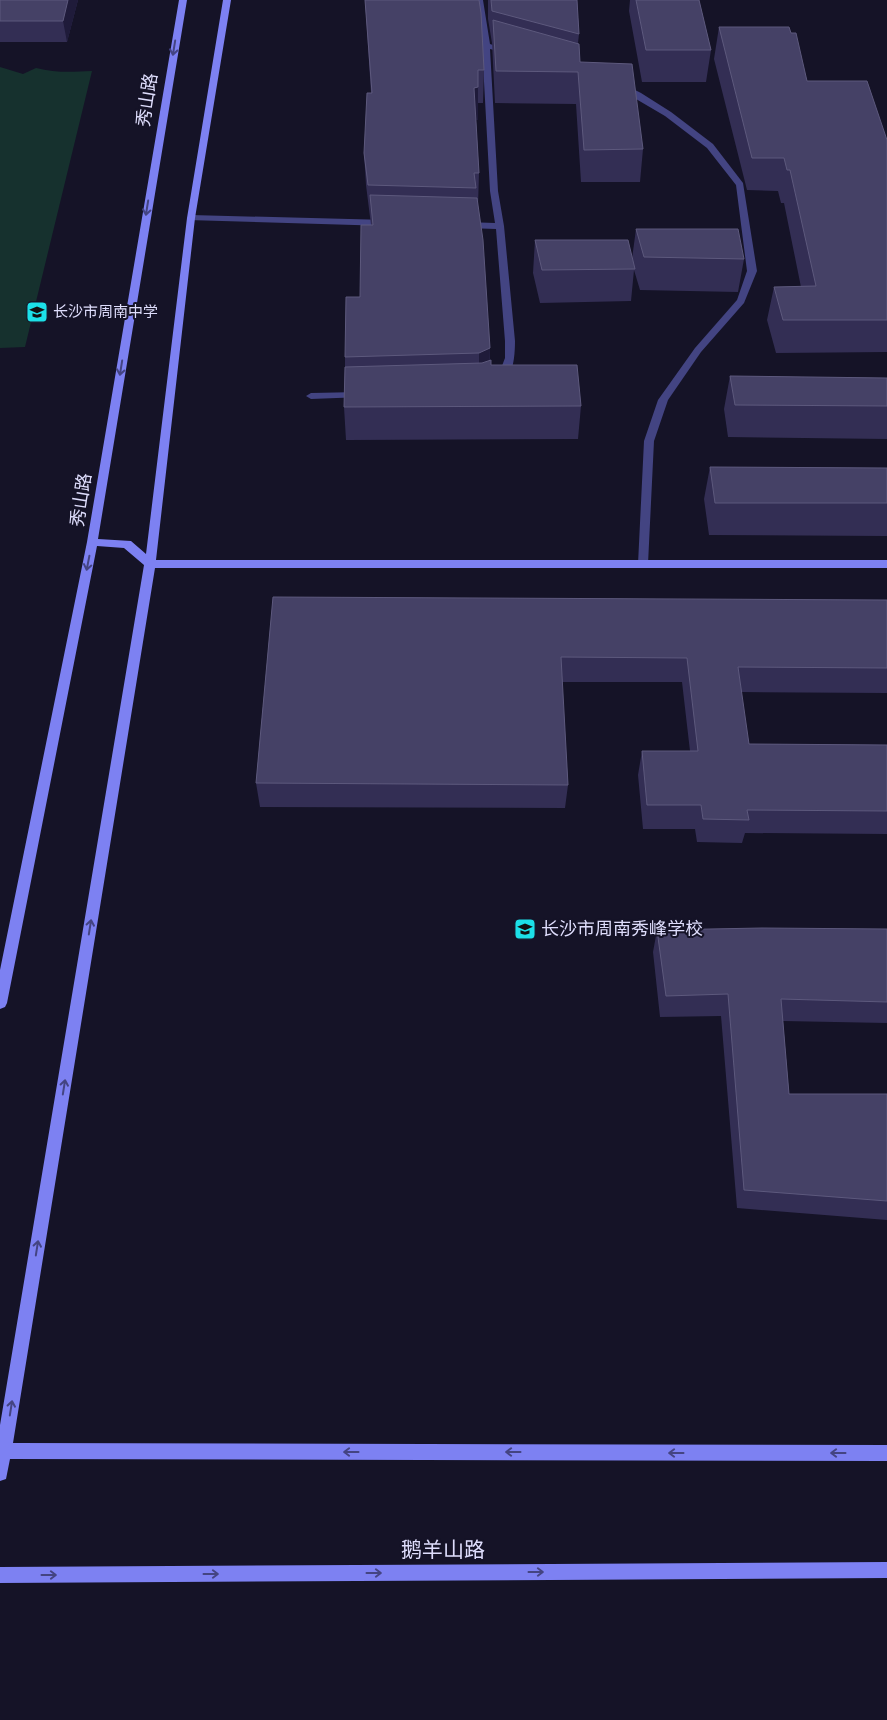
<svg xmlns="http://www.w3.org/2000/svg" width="887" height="1720" viewBox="0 0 887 1720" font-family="'Fira Sans Condensed','Noto Sans SC',sans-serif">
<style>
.green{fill:#16312e}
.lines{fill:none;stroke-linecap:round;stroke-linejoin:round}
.street{fill:#434482;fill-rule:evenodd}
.secondary{fill:#7d81f2;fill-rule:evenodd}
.wall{fill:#332e54}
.shaded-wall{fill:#1f1b3a}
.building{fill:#454166;stroke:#5d597d}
.oneway{stroke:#444482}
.labels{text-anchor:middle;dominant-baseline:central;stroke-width:4;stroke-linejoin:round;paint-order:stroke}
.far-poi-label{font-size:15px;fill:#deddfc;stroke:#151327;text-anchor:start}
.street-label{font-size:18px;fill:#deddfc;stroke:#151327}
.poi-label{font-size:18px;fill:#deddfc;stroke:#151327;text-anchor:start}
.near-street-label{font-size:21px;fill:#deddfc;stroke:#151327}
</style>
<rect width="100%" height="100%" fill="#151327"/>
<path class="green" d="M 0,67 L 23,74 L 36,68 C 55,73 72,72 92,71 L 25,347 L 0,348 Z"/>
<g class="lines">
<path class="street" d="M 475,0 L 483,0 L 490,44 L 511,51 L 507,53 L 490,49 L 498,191 L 504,226 L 515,341 C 515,352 514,378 502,382 L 497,379 L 505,358 L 505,341 L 496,229 L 466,228 L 462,225 L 466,222 L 495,223 L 490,191 L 482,45 Z
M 619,85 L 625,85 L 641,93 L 671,112 L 713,144 L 743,183 L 757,271 L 744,303 L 701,352 L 668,400 L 654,441 L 648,564 L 643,568 L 638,564 L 644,441 L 658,400 L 695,348 L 737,300 L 747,271 L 736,185 L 707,148 L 665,116 L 619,89 Z
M 191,215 L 388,220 L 392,223 L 388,226 L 188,220 L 187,218 Z
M 360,392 L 363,393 L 363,397 L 311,399 L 306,396 L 311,393 Z"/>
<path class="secondary" d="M 179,0 L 187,0 L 98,539 L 131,541 L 146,554 L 187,218 L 223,0 L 231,0 L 195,218 L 156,560 L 887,560 L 887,568 L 155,568 L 13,1443 L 887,1445 L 887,1461 L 10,1459 L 6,1479 L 0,1481 L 0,1425 L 144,565 L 124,548 L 97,546 L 7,1003 L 5,1007 L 0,1009 L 0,970 L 87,542 Z
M 887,1562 L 887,1578 L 0,1583 L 0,1567 Z"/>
</g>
<path class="wall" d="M 0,0 L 78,0 L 67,42 L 0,42 Z
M 365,0 L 479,0 L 484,70 L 483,103 L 478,103 L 478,120 L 476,120 L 479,173 L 478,206 L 490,348 L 490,360 L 491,365 L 581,406 L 578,439 L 346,440 L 344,407 L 345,367 L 345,357 L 360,297 L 371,225 L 366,185 L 364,153 L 371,93 Z
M 488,0 L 577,0 L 579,34 L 578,43 L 580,62 L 643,149 L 640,182 L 581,182 L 576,104 L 495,103 L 492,43 L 488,19 Z
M 630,0 L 699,0 L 711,50 L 706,82 L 642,82 L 629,11 Z
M 719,27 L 807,81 L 887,140 L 887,352 L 776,353 L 767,320 L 774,287 L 801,287 L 784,203 L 781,203 L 778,191 L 747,190 L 714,59 Z
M 636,229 L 744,259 L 738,292 L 640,290 L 634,270 L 631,301 L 540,303 L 533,273 L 535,240 L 632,259 Z
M 730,376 L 887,378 L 887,439 L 728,437 L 724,409 Z
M 710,467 L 887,468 L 887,536 L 709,535 L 704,499 Z
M 273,597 L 887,600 L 887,693 L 741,692 L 749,744 L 887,745 L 887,834 L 745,833 L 742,843 L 697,842 L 695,829 L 643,829 L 638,775 L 642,751 L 690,751 L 682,682 L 562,682 L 568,785 L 565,808 L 260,807 L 256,783 Z
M 887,929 L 887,1023 L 783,1021 L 789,1094 L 887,1094 L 887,1220 L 737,1208 L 721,1016 L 660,1017 L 653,952 L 657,930 Z"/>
<path class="shaded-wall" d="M 68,0 L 78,0 L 67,42 L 63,21 Z
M 478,87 L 478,120 L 473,120 L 474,88 Z
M 490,348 L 489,380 L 479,386 L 479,353 Z"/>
<path class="building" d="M 0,0 L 68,0 L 63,21 L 0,21 Z
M 365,0 L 479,0 L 481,13 L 484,70 L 478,70 L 478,87 L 474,88 L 479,173 L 474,173 L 476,188 L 368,185 L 364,153 L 367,93 L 372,93 Z
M 491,0 L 577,0 L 579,34 L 492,11 Z
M 636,0 L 699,0 L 711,50 L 646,50 Z
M 493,20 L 579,44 L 580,62 L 632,64 L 643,149 L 584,150 L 578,72 L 496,71 Z
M 719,27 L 789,27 L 791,33 L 796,33 L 807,81 L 867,81 L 887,140 L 887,320 L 783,320 L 774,287 L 816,286 L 790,170 L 787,170 L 784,158 L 752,158 Z
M 370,195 L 477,198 L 483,240 L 490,348 L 479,353 L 345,357 L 346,297 L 360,297 L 361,225 L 373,225 Z
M 636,229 L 738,229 L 744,259 L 644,257 Z
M 535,240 L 628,240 L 635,269 L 542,270 Z
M 491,360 L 491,365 L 577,365 L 581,406 L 344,407 L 345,367 L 482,363 Z
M 730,376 L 887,378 L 887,406 L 735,405 Z
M 710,467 L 887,468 L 887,503 L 715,503 Z
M 273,597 L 887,600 L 887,668 L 738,667 L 749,744 L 887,745 L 887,811 L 747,810 L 749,820 L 703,819 L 701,805 L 647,805 L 642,751 L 698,751 L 687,658 L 561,657 L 568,785 L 256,783 Z
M 762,928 L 887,929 L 887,1002 L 781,999 L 789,1094 L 887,1094 L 887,1201 L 744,1190 L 728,994 L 666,996 L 657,930 Z"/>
<defs><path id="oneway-shaft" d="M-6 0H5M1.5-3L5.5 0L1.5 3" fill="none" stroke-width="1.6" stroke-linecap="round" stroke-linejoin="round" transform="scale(1.25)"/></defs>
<g class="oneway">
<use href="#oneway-shaft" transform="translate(174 48) rotate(99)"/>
<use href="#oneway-shaft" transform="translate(147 208) rotate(99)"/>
<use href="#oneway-shaft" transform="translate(121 368) rotate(99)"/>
<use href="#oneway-shaft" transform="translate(88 563) rotate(101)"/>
<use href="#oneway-shaft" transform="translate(90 927) rotate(-81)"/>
<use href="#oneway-shaft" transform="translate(64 1087) rotate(-81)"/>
<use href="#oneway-shaft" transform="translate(37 1248) rotate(-81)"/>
<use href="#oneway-shaft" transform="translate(11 1408) rotate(-81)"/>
<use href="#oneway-shaft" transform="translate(351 1452) rotate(-180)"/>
<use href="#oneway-shaft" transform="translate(513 1452) rotate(-180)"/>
<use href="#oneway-shaft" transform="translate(676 1453) rotate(-180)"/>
<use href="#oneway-shaft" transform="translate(838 1453) rotate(-180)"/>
<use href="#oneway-shaft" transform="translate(536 1572)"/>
<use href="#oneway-shaft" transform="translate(374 1573)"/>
<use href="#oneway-shaft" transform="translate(211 1574)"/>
<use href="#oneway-shaft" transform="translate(49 1575)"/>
</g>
<defs>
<g id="school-square" transform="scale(1.125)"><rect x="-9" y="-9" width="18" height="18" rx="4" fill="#1ce0e8" stroke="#151327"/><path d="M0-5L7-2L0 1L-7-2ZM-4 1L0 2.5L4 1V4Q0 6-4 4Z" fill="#111"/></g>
</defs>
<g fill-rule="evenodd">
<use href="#school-square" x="37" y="312"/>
<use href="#school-square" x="525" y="929"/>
</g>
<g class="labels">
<g class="far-poi-label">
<text x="53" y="312">长沙市周南中学</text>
</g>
<g class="street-label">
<text transform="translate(147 100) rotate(-81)">秀山路</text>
<text transform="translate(81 500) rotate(-81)">秀山路</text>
</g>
<g class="poi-label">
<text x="541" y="929">长沙市周南秀峰学校</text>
</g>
<g class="near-street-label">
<text x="443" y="1550">鹅羊山路</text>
</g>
</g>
</svg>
